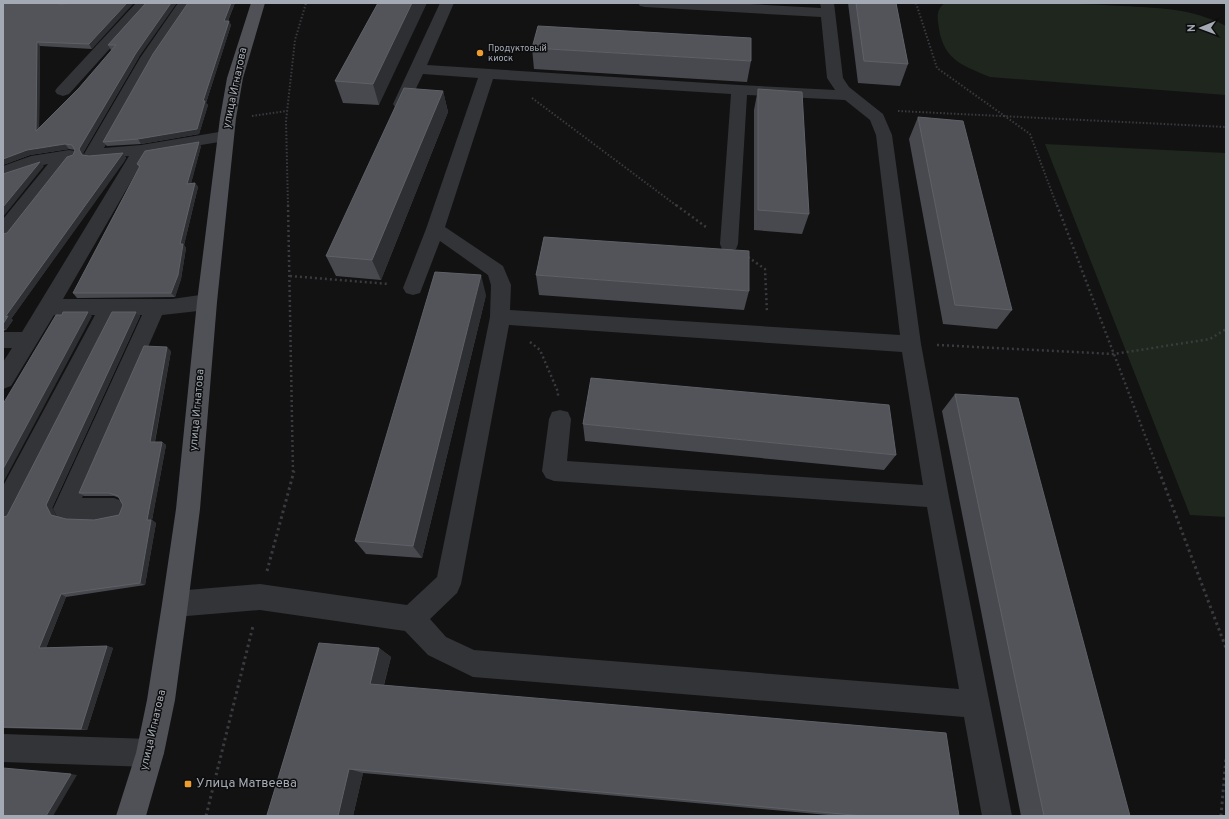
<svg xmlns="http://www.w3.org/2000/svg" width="1229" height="819" viewBox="0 0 1229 819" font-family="Overpass,sans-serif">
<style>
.green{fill:#1e261e}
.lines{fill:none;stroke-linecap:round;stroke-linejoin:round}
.path-far2{stroke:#393b3f;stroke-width:2;stroke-dasharray:1.5 2;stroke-linecap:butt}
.path-far1{stroke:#393b3f;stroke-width:2.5;stroke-dasharray:2 3;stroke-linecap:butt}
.path{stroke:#393b3f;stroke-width:3;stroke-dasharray:2.5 3.5;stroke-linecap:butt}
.minor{fill:#333438;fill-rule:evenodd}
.major{fill:#4f5157;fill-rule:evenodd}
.wall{fill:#48494e}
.shaded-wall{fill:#2e2f32}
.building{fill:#525459;stroke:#5e6167}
.poi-dot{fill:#ec9c31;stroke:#0d0d0e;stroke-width:1.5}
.labels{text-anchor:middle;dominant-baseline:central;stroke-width:3;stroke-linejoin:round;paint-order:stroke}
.far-poi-label{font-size:9px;fill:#a3aab3;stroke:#0d0d0e;text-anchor:start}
.street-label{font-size:11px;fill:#a3aab3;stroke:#0d0d0e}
.near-poi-label{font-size:13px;fill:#a3aab3;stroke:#0d0d0e;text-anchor:start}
</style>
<rect width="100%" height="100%" fill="#121213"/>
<path class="green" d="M 945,3 C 1004,3 1063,2 1122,6 C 1160,8 1191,8 1226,26 L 1226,95 L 990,77 C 959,64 942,59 938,22 C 937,14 938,8 945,3 Z
M 1045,144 L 1226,153 L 1226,517 L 1190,515 Z"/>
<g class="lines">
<path class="path-far2" d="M 916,3 L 937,68 L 1030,134 L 1057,206
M 532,98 L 677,206
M 898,111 L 1226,127
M 252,116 L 287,111
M 288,206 L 286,121 L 295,40 L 306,3"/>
<path class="path-far1" d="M 288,205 L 293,472
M 676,205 L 706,227
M 1057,205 L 1159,472
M 748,257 L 765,269 L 767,313
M 290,276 L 389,284
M 530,342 L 540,350 L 558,392 L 558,396
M 937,345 L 1114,354 L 1210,339 L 1226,329"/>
<path class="path" d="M 1159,471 L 1226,648
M 267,571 L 294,471
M 206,816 L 253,626
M 1221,816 L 1226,757"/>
<path class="minor" d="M 55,3 L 84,3 L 82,6 C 74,8 65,8 57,6 Z
M 136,3 L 151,3 L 69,94 L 63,96 L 57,94 L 55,91 L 57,88 Z
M 178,3 L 192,3 L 154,58 L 104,148 L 141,145 L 225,131 L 231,132 L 233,136 L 231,140 L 147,154 L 63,299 L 172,299 L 207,294 L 214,297 L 217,302 L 214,307 L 207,310 L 162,315 L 82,498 L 114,498 L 122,501 L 126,509 L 122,517 C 107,523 72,523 57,517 L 53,509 L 142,315 L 115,315 L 11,518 L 3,521 L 3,486 L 95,315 L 54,315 L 11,386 L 3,389 L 3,362 L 12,348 L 3,348 L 3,332 L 22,332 L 129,156 L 92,159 L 86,158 L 84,154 L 140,58 Z
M 440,3 L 454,3 L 427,65 L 739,85 L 835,90 L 827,78 L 821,17 L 645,7 L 640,6 L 638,3 L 731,3 L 821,8 L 820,3 L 834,3 L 843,78 L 849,87 L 883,114 L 892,135 L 921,344 L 949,497 L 1012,816 L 982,816 L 964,717 L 473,677 L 428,655 L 405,631 L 260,610 L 175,617 L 166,613 L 162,604 L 166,595 L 175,591 L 260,584 L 407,605 L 437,577 L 490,317 L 491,285 L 488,275 L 440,241 L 420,293 L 413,295 L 406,293 L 403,288 L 426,229 L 478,78 L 423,74 L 407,107 L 401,109 L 395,107 L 393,104 ZM 493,79 L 731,94 L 720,244 L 722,249 L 729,251 L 736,249 L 738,244 L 747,95 L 845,100 L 870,120 L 876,135 L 900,335 L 510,310 L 511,285 L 503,266 L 445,227 ZM 509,325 L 902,352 L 923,485 L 567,461 L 571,419 L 568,412 L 560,410 L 552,412 L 549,419 L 542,471 L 546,478 L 554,481 L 927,507 L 959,689 L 474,650 L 446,637 L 430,619 L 457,593 L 461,584 Z
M 69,150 L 75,151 L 77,155 L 75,159 L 70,160 L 10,236 L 3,238 L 3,219 L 48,164 L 34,167 L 3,178 L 3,166 L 31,156 Z
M 3,734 L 150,739 L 160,743 L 164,753 L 160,763 L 150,767 L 3,762 Z"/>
<path class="major" d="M 251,3 L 265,3 L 243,78 L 236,118 L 217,302 L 200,509 L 188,604 L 175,700 L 164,753 L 146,816 L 116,816 L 136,753 L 147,700 L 162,604 L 176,509 L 197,302 L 220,118 L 227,78 Z"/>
</g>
<path class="wall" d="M 3,3 L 60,4 L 79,3 L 92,49 L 40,46 L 39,128 L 79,88 L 112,50 L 111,50 L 108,45 L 146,3 L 139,57 L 83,153 L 84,155 L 89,156 L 123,153 L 126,158 L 11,319 L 13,320 L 6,330 L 3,331 L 3,234 L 7,233 L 73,155 L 75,150 L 69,149 L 30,155 L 3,165 Z
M 188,3 L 235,3 L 228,21 L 231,25 L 206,103 L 208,105 L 199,134 L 141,144 L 107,146 L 103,142 Z
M 378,3 L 379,105 L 343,103 L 335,81 Z
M 848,3 L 896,3 L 908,64 L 900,86 L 858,83 Z
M 532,48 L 751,61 L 747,82 L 534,69 Z
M 758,89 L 809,214 L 802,234 L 754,230 L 754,110 Z
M 443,91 L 448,112 L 381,280 L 336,276 L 326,256 Z
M 918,117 L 1012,310 L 997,329 L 943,324 L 909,139 Z
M 201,146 L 191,183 L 195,183 L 198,187 L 184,245 L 186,248 L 181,279 L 175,297 L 77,298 L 73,293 L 139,167 L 137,164 Z
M 536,275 L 749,291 L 744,310 L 539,295 Z
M 486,295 L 422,558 L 366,554 L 355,541 Z
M 136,312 L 140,316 L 52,508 L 56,516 L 66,519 L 94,520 L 119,515 L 123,505 L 119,498 L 114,496 L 84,496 L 79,493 L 171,351 L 155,442 L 162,442 L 166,445 L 152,520 L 156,523 L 145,585 L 66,597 L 46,648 L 107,646 L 113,648 L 87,730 L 3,728 L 3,517 L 7,516 Z
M 955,394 L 1130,816 L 1021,816 L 942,411 Z
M 583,424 L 896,455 L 884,470 L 585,441 Z
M 379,648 L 391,657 L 384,685 L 959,816 L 839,816 L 363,773 L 353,816 L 279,816 Z"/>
<path class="shaded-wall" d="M 127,3 L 134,3 L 92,49 L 89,44 Z
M 171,3 L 177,3 L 139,57 L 83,153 L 86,159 L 82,155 L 79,149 L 136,53 Z
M 231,3 L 235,3 L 226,25 L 224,21 Z
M 412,3 L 427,3 L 379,105 L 373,84 Z
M 229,21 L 231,25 L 206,103 L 208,105 L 199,134 L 141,144 L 138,139 L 203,101 Z
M 37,42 L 40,46 L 39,136 L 36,131 Z
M 443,91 L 448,112 L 381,280 L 372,260 Z
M 199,142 L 201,146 L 190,188 L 187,184 Z
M 65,144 L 69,149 L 30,155 L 3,165 L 3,159 L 27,150 Z
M 123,153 L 126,158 L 124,162 L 11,319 L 13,320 L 6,330 L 3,328 L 3,324 L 5,317 Z
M 40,162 L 44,166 L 3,217 L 3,207 Z
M 195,183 L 198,187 L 184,245 L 186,248 L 181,279 L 175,297 L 171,293 L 180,244 Z
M 481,275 L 486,295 L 422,558 L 413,546 Z
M 88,312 L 92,316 L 3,483 L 3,469 Z
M 136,312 L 140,316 L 52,508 L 57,518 L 51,515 L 46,505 Z
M 167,347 L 171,351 L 154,445 L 150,442 Z
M 162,442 L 166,445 L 152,520 L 156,523 L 145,585 L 140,583 L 147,520 Z
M 61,594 L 66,597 L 45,650 L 39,648 Z
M 107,646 L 113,648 L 87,730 L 81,729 Z
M 379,648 L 391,657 L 382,691 L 370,684 Z
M 349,769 L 363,773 L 353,816 L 338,816 Z
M 71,774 L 77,775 L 53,816 L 46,816 Z"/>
<path class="building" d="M 3,3 L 55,3 L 60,4 L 79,3 L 127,3 L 89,44 L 37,42 L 36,131 L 79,88 L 116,45 L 108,45 L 146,3 L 171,3 L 136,53 L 79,149 L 82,155 L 89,156 L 123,153 L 5,317 L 8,316 L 3,324 L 3,234 L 7,233 L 67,157 L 73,155 L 75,150 L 72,145 L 65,144 L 27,150 L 3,159 Z
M 188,3 L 231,3 L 224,21 L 229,21 L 203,101 L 205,101 L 197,129 L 138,139 L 103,142 L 153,54 Z
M 378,3 L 412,3 L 373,84 L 335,81 Z
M 856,3 L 896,3 L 908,64 L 864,61 Z
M 538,26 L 751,38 L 751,61 L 532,48 Z
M 404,88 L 443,91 L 372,260 L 326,256 Z
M 758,89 L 802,92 L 809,214 L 758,210 Z
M 918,117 L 963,121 L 1012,310 L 955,305 Z
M 199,142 L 187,184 L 195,183 L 180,244 L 183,244 L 178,275 L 171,293 L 73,293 L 140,166 L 137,164 L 145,151 Z
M 40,162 L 3,207 L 3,174 Z
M 544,237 L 749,251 L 749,291 L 536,275 Z
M 435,272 L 481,275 L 413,546 L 355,541 Z
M 63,312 L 88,312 L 3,469 L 3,404 L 56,315 L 62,315 Z
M 112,312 L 136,312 L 46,505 L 51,515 L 66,519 L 94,520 L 119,515 L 123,505 L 118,496 L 109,493 L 79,493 L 144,346 L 167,347 L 150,442 L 162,442 L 147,520 L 151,520 L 140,583 L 61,594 L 39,648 L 107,646 L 81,729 L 3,727 L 3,517 L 7,516 Z
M 591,378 L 889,405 L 896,455 L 583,424 Z
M 955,394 L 1018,398 L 1130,816 L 1044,816 Z
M 319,643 L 379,648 L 370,684 L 946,733 L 959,816 L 864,816 L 349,769 L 338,816 L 279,816 L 267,815 Z
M 3,768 L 71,774 L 46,816 L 3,816 Z"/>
<g class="poi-dot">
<circle cx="480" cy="53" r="4"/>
<rect x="184" y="780" width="8" height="8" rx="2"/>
</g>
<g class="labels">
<g class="far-poi-label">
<text x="488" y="48">Продуктовый<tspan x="488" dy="10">киоск</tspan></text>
</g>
<g class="street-label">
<text transform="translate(235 88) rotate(-78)">улица Игнатова</text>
<text transform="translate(197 410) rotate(-85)">улица Игнатова</text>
<text transform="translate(153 730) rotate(-77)">улица Игнатова</text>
</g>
<g class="near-poi-label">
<text x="196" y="784">Улица Матвеева</text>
</g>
</g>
<rect width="1229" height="819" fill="none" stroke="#a3aab3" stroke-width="8"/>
<g transform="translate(1201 28) rotate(269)" stroke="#0d0d0e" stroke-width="3" paint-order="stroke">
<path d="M0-3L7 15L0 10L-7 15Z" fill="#a3aab3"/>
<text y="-6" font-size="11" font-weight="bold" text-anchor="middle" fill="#a3aab3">N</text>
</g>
</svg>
